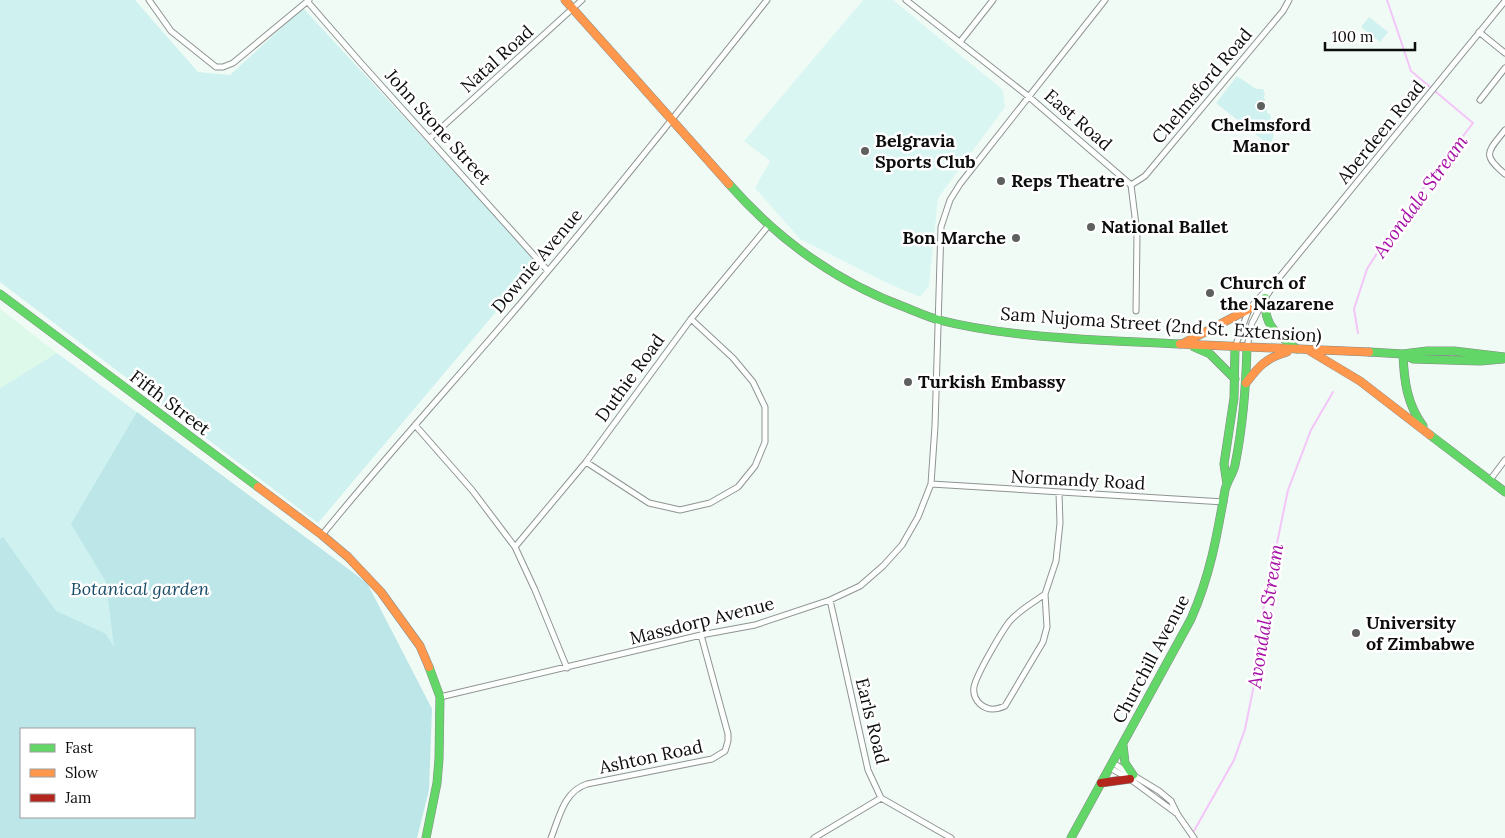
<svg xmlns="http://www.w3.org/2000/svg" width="1505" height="838" font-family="Lora,serif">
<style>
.farmland{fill:#ddf9ea}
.green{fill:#cff1f0;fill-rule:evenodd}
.forest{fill:#bde6e8;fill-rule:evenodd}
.pitch{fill:#daf6f2}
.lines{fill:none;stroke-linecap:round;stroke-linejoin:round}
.stream{stroke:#f4c5f8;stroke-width:2}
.street-casing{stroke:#909491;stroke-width:7}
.fast-casing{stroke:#868b88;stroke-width:9}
.slow-casing{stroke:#868b88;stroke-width:9}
.jam-casing{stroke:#868b88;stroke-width:9}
.street{stroke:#fdfefe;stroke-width:5}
.fast{stroke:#63d668;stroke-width:8}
.slow{stroke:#ff974d;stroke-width:8}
.jam{stroke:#b3261e;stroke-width:8}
.poi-dot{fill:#5d605e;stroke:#fff;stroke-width:2}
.labels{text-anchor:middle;stroke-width:5;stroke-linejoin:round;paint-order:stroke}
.street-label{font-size:18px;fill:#0d0d0d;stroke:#fff}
.poi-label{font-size:18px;font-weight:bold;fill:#0d0d0d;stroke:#fff;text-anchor:start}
.park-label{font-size:18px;font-style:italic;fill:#1a4c69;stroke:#fff}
.water-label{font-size:19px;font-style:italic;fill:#a60fa5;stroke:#fff}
</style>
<rect width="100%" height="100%" fill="#f1fbf5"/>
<path class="farmland" d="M0,309l57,44 -57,35z"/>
<path class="green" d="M0,0h135l63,72 32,3 73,-67 235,254 -220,261 -318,-241z
M1369,17l19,15 -8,10 -19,-15z
M1237,76l19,13h7l2,5 -1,2 3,17 3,1c2,11 7,22 -1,31l-53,-42z
M57,353l310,230 65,126 -15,129h-417v-450zM21,729h173v88h-173z"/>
<path class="forest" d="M137,412l230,171 65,126 -3,81 -12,48h-417v-299l3,-2 53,74 50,23 8,13 -8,-65 -35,-58zM21,729h173v88h-173z"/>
<path class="pitch" d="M863,0h30l110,90 2,17 -67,91 -9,88 -9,11 -33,-14 -87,-44 -45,-51 15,-27 -26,-20z"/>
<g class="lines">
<path class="stream" d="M1358,333l-4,-24 13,-40 24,-38 82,-108 -62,-52 -24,-71
M1190,838l44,-78 11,-31 9,-44 5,-55 29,-140 23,-60 22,-38"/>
<defs>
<path id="street" d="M149,0l22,31 45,36h7l10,-4 76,-63
M906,0l122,96 103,89 6,48 -1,78
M307,1l53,61 188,209
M1479,32l26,21
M960,42l33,-42
M1480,100l25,-32
M1505,130c-17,22 -24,24 0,44
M430,138l152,-138
M1131,185l14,-9 138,-165 6,-11
M1235,347l14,-38 21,-23
M1247,347l5,-24 13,-25 13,-19 227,-278
M415,425l57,65 43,57 20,43 32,78
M586,462l63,41 31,7 30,-7 28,-16 17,-21 10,-24v-35l-12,-25 -20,-24 -42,-39
M1490,480l15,-20
M931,484l293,18
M322,535c73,-90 152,-175 226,-264 75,-89 147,-180 219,-271
M515,547l71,-85 105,-143 78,-94
M1045,594c-12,9 -27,17 -36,28 -8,11 -33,53 -35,65 -1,6 1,12 6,17 8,7 16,6 25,2l38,-64 4,-15 -2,-33 11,-33 4,-38 -1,-30
M830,600l38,170 13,28 70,40
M440,697l261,-62 54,-10 75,-25 30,-14 23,-20 19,-21 16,-28 13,-33 4,-58 6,-199 9,-27 10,-16 145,-184
M1113,763l46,28 12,10 7,14 16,23
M1110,768l20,11 46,34
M551,838c8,-20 13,-47 36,-54l125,-25 13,-8 3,-10v-7l-27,-99
M814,838l67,-40"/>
<path id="fast" d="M729,184c50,57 107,98 178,124 10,4 21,9 32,12 75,19 163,20 241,24
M0,294l258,193
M1265,298c-1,29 11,35 32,51
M1194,347l16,7 25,25
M1369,352l34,2 24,-3h27l51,6
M1403,354l10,5 67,2 23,-2
M1403,354c1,27 4,50 20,72
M1430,435l75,57
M1227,484l-3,-20 10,-66 1,-51
M1123,745l2,18 8,12
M426,838l11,-55 2,-24 1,-62 -11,-30
M1071,838l120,-219c19,-43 26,-83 34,-129 2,-9 8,-16 10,-25 8,-39 11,-79 12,-118"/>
<path id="slow" d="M565,0l164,184
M1184,343l65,-34
M1180,344l189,8
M1310,351l50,30 70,54
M1246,383c13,-17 20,-25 41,-31
M258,487l64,48 26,22 33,35 39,54 9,21"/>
<path id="jam" d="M1101,783l29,-4"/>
</defs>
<use href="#street" class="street-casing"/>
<use href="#fast" class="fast-casing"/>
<use href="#slow" class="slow-casing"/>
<use href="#jam" class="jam-casing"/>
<use href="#street" class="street"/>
<use href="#fast" class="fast"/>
<use href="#slow" class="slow"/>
<use href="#jam" class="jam"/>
</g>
<g class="poi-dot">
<circle cx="1261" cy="106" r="5"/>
<circle cx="865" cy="151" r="5"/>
<circle cx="1001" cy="181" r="5"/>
<circle cx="1091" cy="227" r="5"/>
<circle cx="1016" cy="238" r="5"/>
<circle cx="1210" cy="293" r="5"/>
<circle cx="908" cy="382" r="5"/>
<circle cx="1356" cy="633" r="5"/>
</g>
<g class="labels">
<g class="street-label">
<text transform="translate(497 59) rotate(-42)" y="6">Natal Road</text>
<text transform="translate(1202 86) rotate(-50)" y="6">Chelmsford Road</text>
<text transform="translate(1078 120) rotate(41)" y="6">East Road</text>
<text transform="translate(438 127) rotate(48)" y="6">John Stone Street</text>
<text transform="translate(1381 132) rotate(-51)" y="6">Aberdeen Road</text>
<text transform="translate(537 261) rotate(-50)" y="6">Downie Avenue</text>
<text transform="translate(1161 325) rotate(4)" y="6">Sam Nujoma Street (2nd St. Extension)</text>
<text transform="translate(630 378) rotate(-54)" y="6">Duthie Road</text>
<text transform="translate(170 403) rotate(37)" y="6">Fifth Street</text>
<text transform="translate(1078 480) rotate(3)" y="6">Normandy Road</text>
<text transform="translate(702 621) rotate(-14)" y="6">Massdorp Avenue</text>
<text transform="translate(1151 659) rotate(-62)" y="6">Churchill Avenue</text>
<text transform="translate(872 721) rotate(76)" y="6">Earls Road</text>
<text transform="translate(651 757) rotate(-12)" y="6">Ashton Road</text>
</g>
<g class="poi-label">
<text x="1261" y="131" text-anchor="middle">Chelmsford<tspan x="1261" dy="21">Manor</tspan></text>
<text x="875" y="147">Belgravia<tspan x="875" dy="21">Sports Club</tspan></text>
<text x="1011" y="187">Reps Theatre</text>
<text x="1101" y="233">National Ballet</text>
<text x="1006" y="244" text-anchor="end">Bon Marche</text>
<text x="1220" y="289">Church of<tspan x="1220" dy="21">the Nazarene</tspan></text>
<text x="918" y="388">Turkish Embassy</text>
<text x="1366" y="629">University<tspan x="1366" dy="21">of Zimbabwe</tspan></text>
</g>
<g class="park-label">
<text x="140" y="595">Botanical garden</text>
</g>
<g class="water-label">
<text transform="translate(1420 196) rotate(-54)" y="7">Avondale Stream</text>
<text transform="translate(1265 616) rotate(-81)" y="7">Avondale Stream</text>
</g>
</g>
<rect x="20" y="728" width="175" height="90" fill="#ffffff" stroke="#9e9e9e"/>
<rect x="30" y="744" width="25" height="8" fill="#63d668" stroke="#9e9e9e"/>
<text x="65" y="753" font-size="15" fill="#0d0d0d">Fast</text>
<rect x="30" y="769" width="25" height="8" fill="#ff974d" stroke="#9e9e9e"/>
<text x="65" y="778" font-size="15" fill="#0d0d0d">Slow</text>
<rect x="30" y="794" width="25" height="8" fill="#b3261e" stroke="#9e9e9e"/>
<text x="65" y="803" font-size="15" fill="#0d0d0d">Jam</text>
<path d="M1325 42v8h90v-8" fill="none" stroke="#0d0d0d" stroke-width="2.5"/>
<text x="1332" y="42" font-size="15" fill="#0d0d0d" stroke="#ffffff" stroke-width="4" paint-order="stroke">100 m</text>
</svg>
